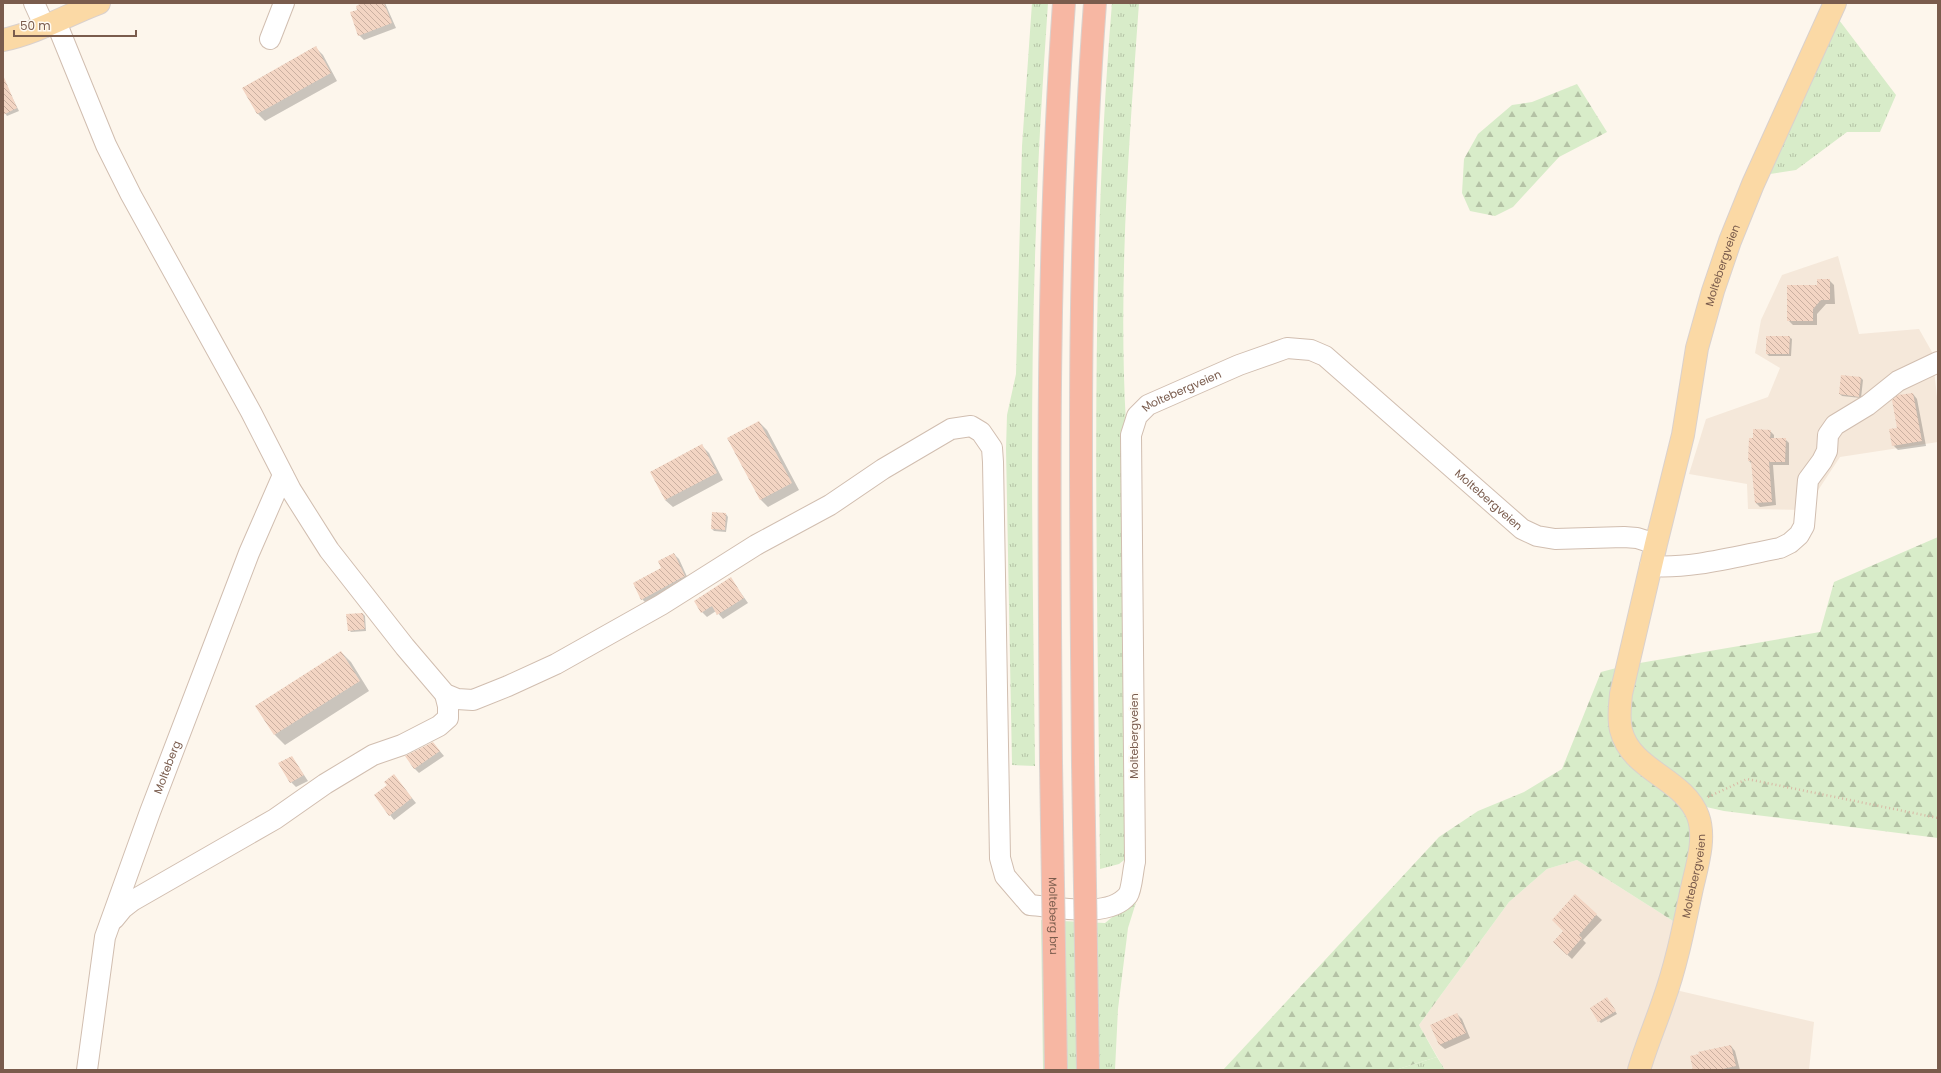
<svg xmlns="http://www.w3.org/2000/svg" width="1941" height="1073" font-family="Poppins,sans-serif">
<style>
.residential{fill:#f5e8da}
.grass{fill:url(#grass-tufts)}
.forest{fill:url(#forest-firs)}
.shadow{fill:#0003}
.building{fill:url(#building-back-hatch)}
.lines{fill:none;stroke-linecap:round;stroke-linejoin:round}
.minor-casing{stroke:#d1beb0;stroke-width:22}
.major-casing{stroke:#dad1cd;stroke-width:24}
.highway-casing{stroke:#dad1cd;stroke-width:24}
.path{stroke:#d9b8a5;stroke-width:2.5;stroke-dasharray:1 3;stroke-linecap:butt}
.minor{stroke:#fff;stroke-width:20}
.major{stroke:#fbd9a5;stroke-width:22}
.highway{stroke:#f7b7a3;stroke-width:22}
.highway-bridge-casing{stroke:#dad1cd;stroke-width:24;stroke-linecap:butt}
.highway-bridge{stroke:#f7b7a3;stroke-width:22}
.labels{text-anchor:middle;stroke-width:4;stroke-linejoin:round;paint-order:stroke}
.street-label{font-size:11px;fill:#7a5c4d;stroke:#fffaf3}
</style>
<defs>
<pattern id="grass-tufts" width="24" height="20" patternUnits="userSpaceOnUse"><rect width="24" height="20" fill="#d8ecc9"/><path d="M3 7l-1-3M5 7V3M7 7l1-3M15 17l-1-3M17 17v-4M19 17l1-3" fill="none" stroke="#b4c2a5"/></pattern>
<pattern id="forest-firs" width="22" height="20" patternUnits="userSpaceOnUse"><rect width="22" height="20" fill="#d8ecc9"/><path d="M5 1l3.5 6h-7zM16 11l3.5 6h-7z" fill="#b4c2a5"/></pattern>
<pattern id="building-back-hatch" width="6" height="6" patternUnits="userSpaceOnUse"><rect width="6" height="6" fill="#f3d5c3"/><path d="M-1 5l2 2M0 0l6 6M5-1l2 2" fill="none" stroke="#cab0a1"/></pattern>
</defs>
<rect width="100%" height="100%" fill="#fdf6ec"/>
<path class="residential" d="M1838,256l21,78 60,-5 13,23 6,54v36l-98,15 -35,53 -57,-1 -1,-25 -58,-10 17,-55 62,-22 12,-29 -25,-15 6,-33 21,-45z
M1577,860l107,68 -17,60 147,34 -5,48h-364l-26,-45 90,-123 38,-33z"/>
<path class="grass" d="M1032,3h16c-5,75 -10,150 -12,226 -7,179 -3,358 -1,537l-23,-1 -6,-316 1,-34 9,-41 6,-228z
M1112,3h27c-10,140 -21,280 -13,421l2,433 -9,7 -19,5c-2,-288 -12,-578 12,-866z
M1836,16l60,79 -16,37h-33l-51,38 -26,4z
M1138,896l-10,32 -10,81 -3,61h-72l-2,-150 64,3z
M1437,1057l8,13h-50z"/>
<path class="forest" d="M1577,84l30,48 -48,25 -46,50 -18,9 -25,-5 -8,-18 2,-34 14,-25 34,-29 20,-3z
M1938,537v301l-214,-27 -31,-7 6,13 -15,111 -107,-68 -30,9 -38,33 -90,123 18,32 -42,13h-172l216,-233 39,-26 46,-19 38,-23 39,-97 27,-7 192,-33 14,-50z"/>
<path class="shadow" d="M365,3h20l11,25 -32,12 -5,-5 -1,-25z
M315,47l8,8 14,26 -72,40 -7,-7 -15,-26z
M10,93l9,18 -12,5 -4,-6v-14z
M1829,280l5,5 1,19h-9l-9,10v11h-24l-5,-5 30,-34z
M1789,337l3,2 -1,17h-22l-2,-2z
M1861,378l2,2 -2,18 -19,-2 -2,-2z
M1913,394l4,5 9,47 -28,4 -5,-5z
M759,422l8,8 32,60 -31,17 -8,-8z
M1770,431l4,4v4h11l4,4v22h-16l3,40 -16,2 -4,-4 -4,-39 -3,-3 5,-22z
M701,445l8,8 14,27 -50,27 -8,-7z
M726,514l2,3 -2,15 -12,-1 -2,-2z
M674,554l5,5 10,22 -42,23 -5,-5z
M731,579l17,24 -25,16 -7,-8 -9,6 -5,-5z
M363,614l2,2 1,15 -15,1 -2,-2z
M341,652l10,10 18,29 -84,54 -10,-10 -19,-29z
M433,743l11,13 -25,17 -5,-5z
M292,757l16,24 -12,6 -5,-5z
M394,776l22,27 -22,17 -4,-5 -2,-29z
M1575,896l27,24 -19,20 3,3 -14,16 -13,-12z
M1607,999l10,15 -16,9 -2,-2z
M1457,1014l5,5 8,19 -25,11 -5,-4 -9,-20z
M1731,1046l4,5 5,19h-46z"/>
<path class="building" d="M362,3h22l8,20 -34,13 -8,-24 7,-2 -1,-4z
M316,46l15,27 -74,41 -15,-26z
M3,75l14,33 -14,7z
M1817,279h13v21h-9l-8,9v12h-26v-36h30z
M1766,336h24l-1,18h-23z
M1841,375l20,2 -2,20 -20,-3z
M1913,393l9,48 -30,5 -3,-17 8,-1 -5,-28 6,-5z
M759,421l33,62 -32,17 -33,-62z
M1753,429l18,1 -1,8h16l-1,24h-16l3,40 -17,1 -4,-42h-3l1,-23h4z
M702,444l15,29 -52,27 -15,-28z
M712,512l14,1 -1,17 -14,-1z
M674,553l11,23 -44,24 -8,-17 28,-15 -3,-7z
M731,577l13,21 -27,17 -5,-9 -11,7 -7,-12z
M363,613l2,16 -17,2 -2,-17z
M341,651l19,30 -86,54 -19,-29z
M433,742l7,9 -26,18 -9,-13z
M292,756l12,19 -14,8 -12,-20z
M394,774l18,24 -23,18 -15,-21 13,-10 -3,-3z
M1575,894l22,20 -18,21 3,3 -15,17 -14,-13 10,-11 -11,-11z
M1607,997l9,14 -18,11 -8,-14z
M1457,1013l9,20 -27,12 -9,-20z
M1731,1045l5,21 -18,4h-25l-3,-14 9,-2 -1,-2z"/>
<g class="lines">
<defs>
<g id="minor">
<path d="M34,3l11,24"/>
<path id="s1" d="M56,22l50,123 25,50 120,217 40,78 38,60 76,97 40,47 12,5 16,1 35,-14 48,-22 105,-59 95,-60 74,-40 53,-36 68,-40 20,-3 10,6 11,16 1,14 7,396 5,18 25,29c27,2 79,14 98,-10 4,-6 5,-26 7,-33l-4,-427 6,-19 11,-11 91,-40 48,-17 24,2 14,6 197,173 15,7 18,3 69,-2 13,1 19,6"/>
<path d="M270,39l14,-36"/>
<path d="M1650,566c43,3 87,-10 130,-18l10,-5 9,-8 5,-9 4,-46 14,-19 5,-10 1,-16 7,-10 33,-20 30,-24 40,-19"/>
<path d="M114,919l9,-11 9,-7 143,-82 50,-35 48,-29 29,-10 37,-19 9,-8v-12l-3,-12"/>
<path id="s2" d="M87,1070l18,-133 45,-125 99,-259 34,-78"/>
</g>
<g id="major">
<path d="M3,40c34,-7 64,-25 96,-37"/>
<path id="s3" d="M1639,1070c7,-24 17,-47 25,-71 13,-36 20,-74 28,-111 5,-22 14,-50 6,-72 -14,-38 -67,-45 -77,-86 -3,-12 -1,-24 0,-36l35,-150 27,-109 14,-87 16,-57 17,-50 23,-57 82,-181"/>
</g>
<path id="highway" d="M1051,763c-2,-254 -5,-507 13,-760
M1083,764c-2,-254 -7,-508 12,-761"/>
</defs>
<use href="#minor" class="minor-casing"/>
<use href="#major" class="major-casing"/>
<use href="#highway" class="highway-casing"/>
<path class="path" d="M1708,797l39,-18 191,39"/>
<use href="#minor" class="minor"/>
<use href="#major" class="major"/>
<use href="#highway" class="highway"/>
<defs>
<g id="highway-bridge">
<path id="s4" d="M1051,763l5,307"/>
<path d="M1083,764l5,306"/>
</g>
</defs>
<use href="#highway-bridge" class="highway-bridge-casing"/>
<use href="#highway-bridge" class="highway-bridge"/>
</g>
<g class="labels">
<g class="street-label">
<text dy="4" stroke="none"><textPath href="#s3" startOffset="858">Moltebergveien</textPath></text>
<text dy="4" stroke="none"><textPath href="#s1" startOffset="2513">Moltebergveien</textPath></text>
<text dy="4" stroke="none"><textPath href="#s1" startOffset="2884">Moltebergveien</textPath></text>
<text transform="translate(1134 736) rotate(-90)" y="4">Moltebergveien</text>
<text dy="4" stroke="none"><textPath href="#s2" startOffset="315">Molteberg</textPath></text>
<text dy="4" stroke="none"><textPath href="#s3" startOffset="202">Moltebergveien</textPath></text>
<text dy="4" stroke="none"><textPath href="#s4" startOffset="153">Molteberg bru</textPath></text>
</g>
</g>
<rect width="1941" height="1073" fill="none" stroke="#7a5c4d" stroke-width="8"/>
<path d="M14 30v6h122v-6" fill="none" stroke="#7a5c4d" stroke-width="2"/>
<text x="20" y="30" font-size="12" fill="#7a5c4d" stroke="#fffaf3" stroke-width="3" paint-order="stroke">50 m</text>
</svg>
